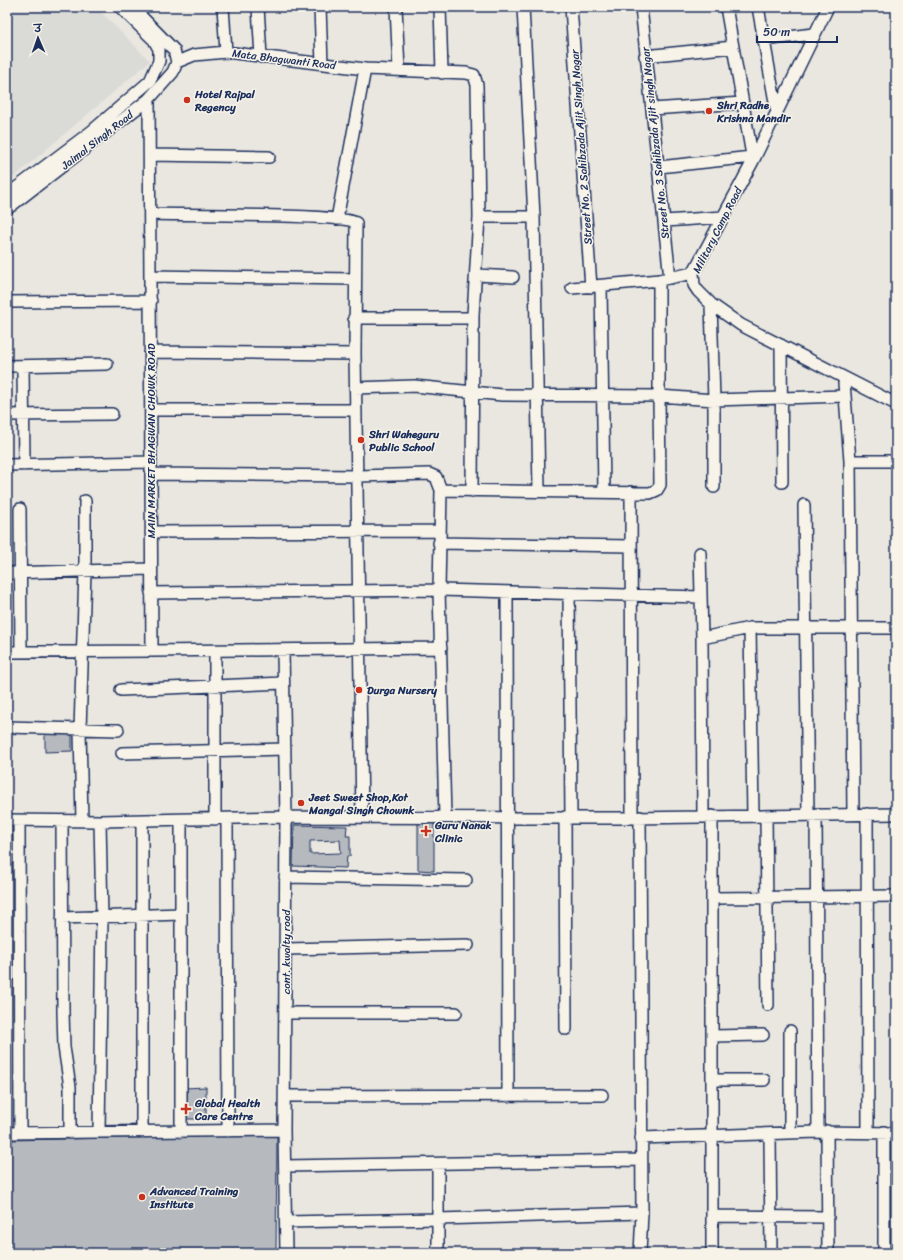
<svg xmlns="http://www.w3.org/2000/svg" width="903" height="1260" font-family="Sriracha,'Playpen Sans Deva',sans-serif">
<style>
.built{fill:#dadad6}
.building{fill:#b6babf;stroke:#1b2f5e;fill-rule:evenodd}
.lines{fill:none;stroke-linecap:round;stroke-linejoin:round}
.minor-casing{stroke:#1b2f5e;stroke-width:14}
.minor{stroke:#f7f3e8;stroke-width:11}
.poi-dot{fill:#c8321e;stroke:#f7f3e8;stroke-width:1.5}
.labels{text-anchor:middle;stroke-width:3;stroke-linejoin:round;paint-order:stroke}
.street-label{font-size:11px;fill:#1b2f5e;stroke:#f7f3e8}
.poi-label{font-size:11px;font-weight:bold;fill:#1b2f5e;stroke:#f7f3e8;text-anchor:start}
</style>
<rect width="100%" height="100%" fill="#eae7e0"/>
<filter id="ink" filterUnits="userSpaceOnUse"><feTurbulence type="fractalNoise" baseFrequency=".025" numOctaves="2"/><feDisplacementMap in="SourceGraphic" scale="8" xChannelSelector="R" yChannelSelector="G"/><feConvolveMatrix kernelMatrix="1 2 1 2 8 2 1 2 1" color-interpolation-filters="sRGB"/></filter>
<g filter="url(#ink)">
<path class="built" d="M7,7h89l54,54 -143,122z"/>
<path class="building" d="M72,732v19l-27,1v-19z
M418,823h16v48l-16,-1z
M294,825l53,1 -1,10h4v20h-3l-1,12 -53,-2zM340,840l1,13 -31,1v-13z
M206,1087v32h-22v-31z
M277,1135l-1,118h-269v-113z"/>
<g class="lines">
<defs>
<path id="minor" d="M223,7l3,45
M258,7l3,50
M320,7l2,57
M396,7l3,63
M440,7l2,66
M523,7l11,210 5,273
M571,7l20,280
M641,7l29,271
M726,7l27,154
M758,7l19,106
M828,7l-75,154 -60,112 1,12 4,6 13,13 30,21 155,79
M763,40l51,-6
M645,56l88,-9
M177,62l17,-7 32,-3 139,17 101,4 8,2 3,10 2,132 -6,98 -1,176
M149,99l3,552 289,-3
M652,109l90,-6
M150,155l119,2
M659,167l93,-10
M7,195l85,-64 58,-50 9,-20v-12l-5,-9 -34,-33
M7,209l142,-110 24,-27 4,-10 -3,-12 -42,-43
M150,214c25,1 197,0 206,9l-1,131 7,463
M479,217h55
M337,219l28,-150
M665,221l58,-4
M477,275l36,2
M150,276l204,3
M601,286l3,205
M572,288l87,-8 34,-7
M7,302l144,-1
M711,304l3,96v87
M354,318h119
M781,345l1,137
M150,352l205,2
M7,366l100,-2
M23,366l1,99
M844,383l6,78 3,353
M355,388l59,-2 88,9 157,1v-116
M151,410h205
M7,415l105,-1
M850,461h46
M7,465l144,-3
M151,474l207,2 71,-2 7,3 5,13
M631,492l1,326
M804,505l4,310
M20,509l1,143
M151,532l288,-1
M439,543l192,3
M700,553l2,85 1,178
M7,573l144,-4
M507,592l1,504
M151,593l288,-3 262,7
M569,594l2,223
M750,628l3,188
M702,638l48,-10h146
M215,651v168
M283,651l3,166 -2,313 2,123
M7,652l145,-1
M121,690l162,-7
M7,727l111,3
M122,753l163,-4
M816,814l2,318
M867,814l1,318
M712,816v437
M766,816l2,189
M445,817l-6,-227 2,-100 209,3 7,-3 3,-5 -1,-89 55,4 131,-4
M565,817l1,212
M227,819l1,312
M7,820l93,1 186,-4 346,1 264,-4
M181,820v312
M19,821l1,312
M62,821l1,191 1,35 6,40v46
M82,821l-2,-91 5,-159v-70
M142,821v311
M285,877l181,3
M712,898l184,-2
M62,918l119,-4
M286,949l182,-4
M286,1013h170
M790,1031v102
M712,1036l51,-1
M712,1080h52
M285,1096l317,-1
M827,1131l1,122
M99,1132l3,-215 -2,-96
M7,1133l277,-3
M770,1134l1,119
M641,1138l177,-6 78,1
M285,1166l356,-6
M712,1216l116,1
M286,1222l152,-3 204,-6
M438,1253v-88
M640,1253l2,-40 -2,-396
M884,1253v-121"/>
</defs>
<use href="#minor" class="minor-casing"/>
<use href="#minor" class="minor"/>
</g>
</g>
<g class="poi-dot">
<circle cx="187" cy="100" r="4"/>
<circle cx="709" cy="111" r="4"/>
<circle cx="361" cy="440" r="4"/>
<circle cx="359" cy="690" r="4"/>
<circle cx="301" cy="803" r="4"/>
<path d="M424 825h4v4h4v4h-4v4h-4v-4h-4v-4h4z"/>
<path d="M184 1103h4v4h4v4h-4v4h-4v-4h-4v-4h4z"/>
<circle cx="142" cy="1197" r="4"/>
</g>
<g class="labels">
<g class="street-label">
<text transform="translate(284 59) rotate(7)" y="4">Mata Bhagwanti Road</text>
<text transform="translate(97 140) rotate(-38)" y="4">Jaimal Singh Road</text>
<text transform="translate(655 143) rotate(-96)" y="4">Street No. 3 Sahibzada Ajit singh Nagar</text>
<text transform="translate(581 147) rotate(-94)" y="4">Street No. 2 Sahibzada Ajit Singh Nagar</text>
<text transform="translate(717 230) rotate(-63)" y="4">Military Camp Road</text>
<text transform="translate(151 441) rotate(-90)" y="4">MAIN MARKET BHAGWAN CHOWK ROAD</text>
<text transform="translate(286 952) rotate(-90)" y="4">cont. kwalty road</text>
</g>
<g class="poi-label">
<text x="195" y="98">Hotel Rajpal<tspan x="195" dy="13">Regency</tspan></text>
<text x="717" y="109">Shri Radhe<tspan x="717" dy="13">Krishna Mandir</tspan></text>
<text x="369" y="438">Shri Waheguru<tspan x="369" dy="13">Public School</tspan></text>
<text x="367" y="694">Durga Nursery</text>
<text x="309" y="801">Jeet Sweet Shop,Kot<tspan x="309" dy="13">Mangal Singh Chownk</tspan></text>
<text x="435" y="829">Guru Nanak<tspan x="435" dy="13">Clinic</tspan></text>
<text x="195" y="1107">Global Health<tspan x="195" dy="13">Care Centre</tspan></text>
<text x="150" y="1195">Advanced Training<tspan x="150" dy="13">Institute</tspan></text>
</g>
</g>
<rect width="903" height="1260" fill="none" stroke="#f7f3e8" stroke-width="24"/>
<rect x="12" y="12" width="879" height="1236" fill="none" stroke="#1b2f5e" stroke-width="1.5" filter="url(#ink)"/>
<g transform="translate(38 38) rotate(358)" stroke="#f7f3e8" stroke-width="3" paint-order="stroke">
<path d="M0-3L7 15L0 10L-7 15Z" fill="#1b2f5e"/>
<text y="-6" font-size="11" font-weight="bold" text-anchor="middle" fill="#1b2f5e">उ</text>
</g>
<path d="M757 36v6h80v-6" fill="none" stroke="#1b2f5e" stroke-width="2"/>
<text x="763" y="36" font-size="12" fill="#1b2f5e" stroke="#f7f3e8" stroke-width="3" paint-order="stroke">50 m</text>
</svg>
